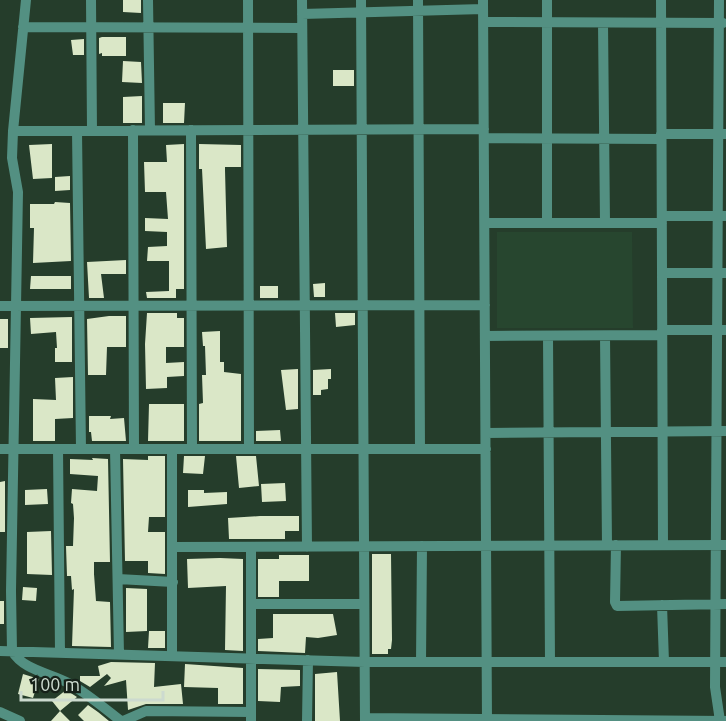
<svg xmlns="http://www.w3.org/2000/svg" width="726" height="721" font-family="Ubuntu,sans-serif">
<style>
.built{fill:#27462f}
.building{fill:#dae7c7}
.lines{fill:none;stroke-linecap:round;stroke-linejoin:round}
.minor{stroke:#539082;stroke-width:10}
</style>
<rect width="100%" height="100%" fill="#253d2b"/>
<path class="built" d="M497,232h135l1,96h-136z"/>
<path class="building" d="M123,0h18v13l-18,-1z
M102,37h24v19h-24v-3l-3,1v-16z
M84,39v16h-11l-2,-15z
M123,61l18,1 1,21 -20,-1z
M333,70h21v16h-21z
M142,96v27h-19v-26z
M163,103h22l-1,20h-21z
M52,144v34l-19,1 -4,-34z
M184,144v145h-8v9h-29l-1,-6 23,-1v-30h-22l1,-14 19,-1v-14l-22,-1v-13l23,1 -2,-27h-21l-1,-30h23l-1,-17z
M199,144l42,1v22h-16v3l2,77 -21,2 -4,-80h-3z
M70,176v14l-15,1v-14z
M55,202l15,1 1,58 -38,2 1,-35h-4v-24h24z
M126,260v14h-25l3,24h-15l-2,-36z
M31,276h40v13h-41z
M325,283v14h-11l-1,-13z
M260,286h18v12h-18z
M147,313h30v5h7v29h-18v16l18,-1v14l-17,1v11l-21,1 -1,-45z
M335,313h20v12l-19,2z
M109,316h17v31h-19l-1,28h-18l-1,-56z
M72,317v45h-17v-14h2l-1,-16 -25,2 -1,-16z
M0,319h8v29h-8z
M220,331v31h4v10l17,2v67h-42v-37l4,-1 -1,-28h4l-1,-29h-2l-1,-14z
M298,369v40l-12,1 -5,-40z
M331,369v10h-3v10l-7,1v5h-8v-25z
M73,377v41l-18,1v22h-22v-42l23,1 -1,-22z
M149,404h35v37h-36z
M89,416h22l-1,3 14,-1 2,23h-34l-1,-9h-2z
M280,430l1,11h-25v-10z
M148,456h17v61h-16l-1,15h17v42l-17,-1v-12h-23l-2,-102 25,1z
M184,456h21l-2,18 -20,-1z
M236,456h20l3,30 -20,2z
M92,458l16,1 2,103h-16v12l2,27 14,1 1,45 -39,-1 2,-57 -2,1 -1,-14h-4l-1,-30h7l1,-28 -1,-14 -2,-1 1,-14 25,2 1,-15 -28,-2v-15l23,1z
M5,481v51h-5v-50z
M285,483l1,18 -24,1 -1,-18z
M47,489l1,15 -23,1v-15z
M188,490h16v3l23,-1v12l-39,3z
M260,516h39v15h-14v8h-56l-1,-21z
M51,531l1,44 -25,-1v-42z
M372,554h19l1,86 -1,9h-3v5h-16z
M279,555h30v26h-30v16h-21v-38h21z
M220,558l23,1v92l-18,-1 1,-64 -38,2 -1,-29z
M23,587l14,1 -1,13 -14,-1z
M126,588l21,1v42l-21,1z
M0,601h4v23h-4z
M273,614h60l4,21 -19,3 -12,-1 -1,16 -47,-2v-12l15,-1z
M149,631h16v17h-17z
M111,662l44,1 -1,24 27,-3 2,20h-37l-18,6 -2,-30 -22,6 7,-8 -4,-4 -17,13 -10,-6v-5h20l-2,-10z
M185,664l58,4v36h-25v-16l-34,-1z
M258,669l42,1v16l-19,1 -1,15 -22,-1z
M337,672l3,49h-25v-47z
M23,674l16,5 -6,19 -15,-4z
M66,690l11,7 -17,14 -8,-10z
M88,705l10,7 11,9h-25l-6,-6z
M60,711l10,10h-19z"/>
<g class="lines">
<path class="minor" d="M26,0l-13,131 -1,27 6,34 -7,399 1,60c12,20 39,22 58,33 18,10 34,24 51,37
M91,0l1,131
M148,0l2,130
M248,0l1,449
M302,0l5,547
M361,0l4,721
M418,0l2,449
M483,0l4,721
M547,0v223
M661,0l2,545
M719,0l-4,687 5,34
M302,14l181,-5
M484,22l239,1
M603,23l2,200
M23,27l279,1
M133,130l1,319
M191,130l1,319
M13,131l471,-2
M77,131l4,318
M661,134h65
M484,138l177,1
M662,216h64
M485,223h177
M662,273h64
M0,306l485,-1
M662,330h64
M485,336l177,-1
M548,336l2,326
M605,336l2,209
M486,433l240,-2
M0,449h486
M58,449l2,204
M115,449l4,205
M616,545l-1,57 2,4 109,-2
M173,547l553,-2
M118,579l55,3
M251,604h113
M662,605l2,57
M0,651l365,11h361
M172,656v-207
M421,662l1,-116
M0,712l20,9
M365,718l361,3
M123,721l23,-10 105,1
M251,721v-174
M307,721l1,-61"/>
</g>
<path d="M21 691v9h142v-9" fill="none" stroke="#ccdacf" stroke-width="3"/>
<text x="30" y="691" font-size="18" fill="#ccdacf" stroke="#162119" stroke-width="4.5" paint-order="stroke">100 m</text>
</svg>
